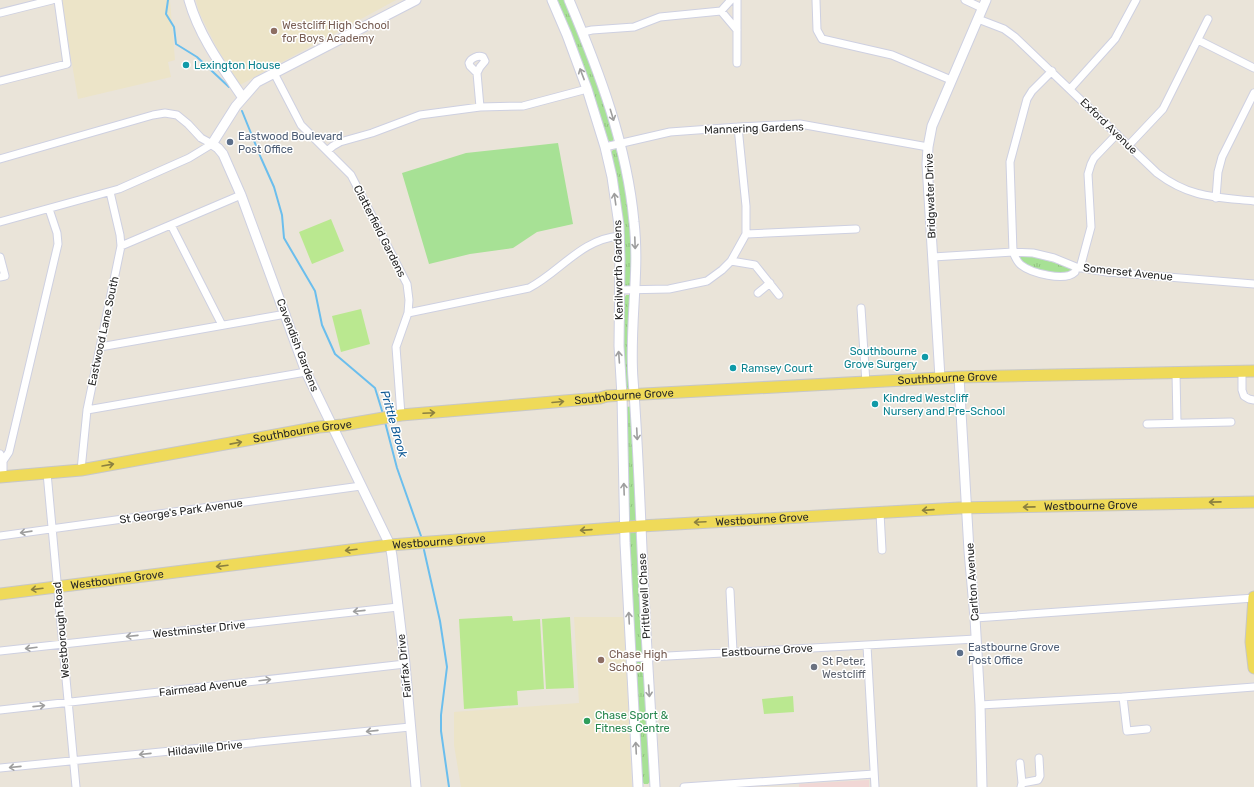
<svg xmlns="http://www.w3.org/2000/svg" width="1254" height="787" font-family="Rubik,sans-serif">
<style>
.education{fill:#ece4c8}
.medical{fill:#f1d7d5}
.grass{fill:url(#grass-tufts)}
.park{fill:#a7e195}
.pitch{fill:#bae890}
.lines{fill:none;stroke-linecap:round;stroke-linejoin:round}
.stream{stroke:#6bbeed;stroke-width:2}
.minor-casing{stroke:#ced0e1;stroke-width:9}
.tertiary-casing{stroke:#ced0e1;stroke-width:11}
.primary-casing{stroke:#c7c7c7;stroke-width:13}
.minor{stroke:#fff;stroke-width:7}
.tertiary{stroke:#fff;stroke-width:9}
.primary{stroke:#efda59;stroke-width:11}
.oneway{stroke:#9e9e9e}
.oneway2{stroke:#8b8040}
.education-dot{fill:#8d6e63;stroke:#fff;stroke-width:1.5}
.culture-dot{fill:#0f9aa8;stroke:#fff;stroke-width:1.5}
.service-dot{fill:#5c6f8a;stroke:#fff;stroke-width:1.5}
.worship-dot{fill:#6b7280;stroke:#fff;stroke-width:1.5}
.leisure-dot{fill:#2e9e5b;stroke:#fff;stroke-width:1.5}
.labels{text-anchor:middle;stroke-width:3;stroke-linejoin:round;paint-order:stroke}
.education-label{font-size:11px;fill:#785e54;stroke:#fff;text-anchor:start}
.culture-label{font-size:11px;fill:#0d838f;stroke:#fff;text-anchor:start}
.street-label{font-size:11px;fill:#272727;stroke:#fff}
.service-label{font-size:11px;fill:#4e5e75;stroke:#fff;text-anchor:start}
.worship-label{font-size:11px;fill:#5b616d;stroke:#fff;text-anchor:start}
.leisure-label{font-size:11px;fill:#27864d;stroke:#fff;text-anchor:start}
.water-label{font-size:12px;font-style:italic;fill:#0e5995;stroke:#fff}
</style>
<defs>
<pattern id="grass-tufts" width="24" height="20" patternUnits="userSpaceOnUse"><rect width="24" height="20" fill="#a7e195"/><path d="M3 7l-1-3M5 7V3M7 7l1-3M15 17l-1-3M17 17v-4M19 17l1-3" fill="none" stroke="#90c180"/></pattern>
</defs>
<rect width="100%" height="100%" fill="#eae4d9"/>
<path class="education" d="M61,0h109l5,60 -7,2 3,15 -93,22z
M196,0h200l-156,85 -22,-35 -19,-38z
M574,617h50l8,170h-171l-7,-42v-33l125,-9z"/>
<path class="medical" d="M869,780v7h-70v-3z"/>
<path class="grass" d="M556,0h9l33,84 16,52 -1,5h-6z
M616,149l3,2 12,63 2,71 -6,3 -4,-5 -13,-130 3,-3z
M1020,254l14,3 36,10 2,4 -9,4 -28,-5 -16,-8 -1,-6z
M626,295h4v97l-5,-3 -2,-38 1,-52z
M633,406l4,114 -4,4h-2l-3,-3 -1,-114z
M632,531l4,1 2,6 7,112 -4,4h-4l-2,-2 -6,-118z
M637,662h4l4,1 6,117 -3,4h-4l-3,-4 -6,-115z"/>
<path class="park" d="M558,143l15,81 -36,8 -24,16 -43,6 -41,10 -27,-91 64,-20z"/>
<path class="pitch" d="M331,219l13,32 -32,13 -13,-32z
M361,309l9,35 -29,8 -9,-36z
M512,616l1,5 27,-2 4,70 -27,2 1,14 -54,4 -5,-90z
M570,617l4,71 -28,1 -4,-70z
M793,696l1,16 -30,2 -2,-15z"/>
<g class="lines">
<path class="stream" d="M168,0l-2,14 8,13 2,17 21,13 32,30
M242,111l19,47 13,29 8,28 2,23 31,53 7,34 13,29 40,34 8,26
M385,422l12,46 24,68
M424,550l16,71 7,46 -6,48v16l8,56"/>
<defs>
<path id="minor" d="M737,0v63
M816,0l1,30 5,9 70,16 59,25
M965,0l17,8
M721,11l10,-11
M0,13l52,-13
M978,19l26,10 11,8 142,136c33,25 58,24 97,28
M583,32l9,-2 42,-3 26,-10 61,-6 16,19
M1198,40l56,28
M1052,71l-20,20 -5,8 -17,63 3,90c2,5 4,10 8,13 10,8 44,17 54,7l1,-5
M274,73l27,52 50,50 56,109 2,16 -1,13 -12,34 5,68
M477,73l-7,-7 -1,-3c2,-5 9,-8 14,-6l2,4 -5,6 -3,6 3,34
M0,81l67,-17 -9,-64
M1070,89l45,-50 21,-39
M1129,145l34,-36 45,-90
M605,147l65,-15 68,-5 62,-3 128,23
M327,151l6,-5 7,-4 32,-9 48,-18 60,-8 43,-1 64,-17
M0,159l153,-44 12,-2 12,2 11,9 13,14 11,6 -23,14 -70,31 -119,33
M1216,198l2,-26 4,-15 32,-64
M171,225l51,100
M746,234l110,-5
M121,246l120,-51
M0,257l5,19 -5,1
M933,257l80,-5 20,1 21,5 22,9 31,5 147,12
M731,261l24,4 24,30
M1080,268l11,-41 -3,-53 3,-10 3,-6 23,-24
M620,290l49,-1 38,-8 15,-11 9,-9 15,-27v-28l-8,-79
M758,293l12,-10
M861,308l5,75
M408,313l121,-25c31,-16 52,-49 91,-52
M100,347l186,-33
M1242,371v19l2,6 5,3 5,1
M1176,373l1,50
M87,410l219,-38
M1147,424l84,-2
M0,454l3,7v16
M3,461l6,-9 49,-208 -1,-11 -8,-24
M81,470l6,-60 34,-164 -1,-11 -10,-43
M47,473l29,314
M880,513l2,37
M0,536l361,-50
M730,591l3,61
M975,618l279,-20
M867,646l8,141
M0,651l398,-44
M631,658l345,-19
M1123,697l4,34 20,-2
M980,705l143,-8 131,-10
M0,710l405,-46
M1020,763l2,20 -1,4
M0,768l410,-41
M1022,783l16,-3 2,-4 -1,-18
M684,787l190,-13"/>
<path id="tertiary" d="M189,0c10,36 33,67 54,98
M552,0l15,35 20,54 18,58 7,30 7,48 1,34 -1,87 3,50 3,147 13,244
M569,0c30,71 58,145 65,222 6,52 -5,104 -1,157 5,64 7,128 10,192 3,72 8,144 12,216
M959,377l10,174 6,67 5,87 2,82
M940,378l-13,-214 1,-17 4,-21 54,-126
M416,787l-11,-123 -13,-108 -2,-11 -84,-173 -65,-177 -18,-41 -5,-6 -6,-4 24,-38 21,-24 159,-82"/>
<g id="primary">
<path id="s1" d="M0,477l81,-7 238,-43 24,-2 58,-10 199,-17 7,-2 352,-19 295,-6"/>
<path id="s2" d="M0,594l390,-49 251,-19 318,-18 295,-6"/>
<path d="M1254,597l-3,45 3,26"/>
</g>
</defs>
<use href="#minor" class="minor-casing"/>
<use href="#tertiary" class="tertiary-casing"/>
<use href="#primary" class="primary-casing"/>
<use href="#minor" class="minor"/>
<use href="#tertiary" class="tertiary"/>
<use href="#primary" class="primary"/>
</g>
<defs><path id="oneway-shaft" d="M-6 0H5M1.5-3L5.5 0L1.5 3" fill="none" stroke-width="1.6" stroke-linecap="round" stroke-linejoin="round"/></defs>
<g class="oneway">
<use href="#oneway-shaft" transform="translate(582 74) rotate(-111)"/>
<use href="#oneway-shaft" transform="translate(612 115) rotate(73)"/>
<use href="#oneway-shaft" transform="translate(615 199) rotate(-98)"/>
<use href="#oneway-shaft" transform="translate(635 243) rotate(88)"/>
<use href="#oneway-shaft" transform="translate(619 357) rotate(-94)"/>
<use href="#oneway-shaft" transform="translate(637 434) rotate(87)"/>
<use href="#oneway-shaft" transform="translate(624 489) rotate(-92)"/>
<use href="#oneway-shaft" transform="translate(26 532) rotate(172)"/>
<use href="#oneway-shaft" transform="translate(359 611) rotate(174)"/>
<use href="#oneway-shaft" transform="translate(629 618) rotate(-93)"/>
<use href="#oneway-shaft" transform="translate(132 636) rotate(174)"/>
<use href="#oneway-shaft" transform="translate(31 648) rotate(173)"/>
<use href="#oneway-shaft" transform="translate(265 680) rotate(-7)"/>
<use href="#oneway-shaft" transform="translate(649 691) rotate(86)"/>
<use href="#oneway-shaft" transform="translate(39 706) rotate(-6)"/>
<use href="#oneway-shaft" transform="translate(372 731) rotate(174)"/>
<use href="#oneway-shaft" transform="translate(636 748) rotate(-93)"/>
<use href="#oneway-shaft" transform="translate(145 754) rotate(174)"/>
<use href="#oneway-shaft" transform="translate(15 767) rotate(174)"/>
</g>
<g class="oneway2">
<use href="#oneway-shaft" transform="translate(558 402) rotate(-5)"/>
<use href="#oneway-shaft" transform="translate(429 413) rotate(-3)"/>
<use href="#oneway-shaft" transform="translate(236 443) rotate(-11)"/>
<use href="#oneway-shaft" transform="translate(108 465) rotate(-10)"/>
<use href="#oneway-shaft" transform="translate(1215 502) rotate(179)"/>
<use href="#oneway-shaft" transform="translate(1029 507) rotate(179)"/>
<use href="#oneway-shaft" transform="translate(928 510) rotate(176)"/>
<use href="#oneway-shaft" transform="translate(700 522) rotate(177)"/>
<use href="#oneway-shaft" transform="translate(586 530) rotate(176)"/>
<use href="#oneway-shaft" transform="translate(351 550) rotate(173)"/>
<use href="#oneway-shaft" transform="translate(222 566) rotate(173)"/>
<use href="#oneway-shaft" transform="translate(37 589) rotate(173)"/>
</g>
<g class="education-dot">
<circle cx="274" cy="31" r="4"/>
<circle cx="601" cy="660" r="4"/>
</g>
<g class="culture-dot">
<circle cx="186" cy="65" r="4"/>
<circle cx="925" cy="357" r="4"/>
<circle cx="733" cy="368" r="4"/>
<circle cx="875" cy="404" r="4"/>
</g>
<g class="service-dot">
<circle cx="230" cy="142" r="4"/>
<circle cx="960" cy="653" r="4"/>
</g>
<circle class="worship-dot" cx="814" cy="667" r="4"/>
<circle class="leisure-dot" cx="587" cy="721" r="4"/>
<g class="labels">
<g class="education-label">
<text x="282" y="29">Westcliff High School<tspan x="282" dy="13">for Boys Academy</tspan></text>
<text x="609" y="658">Chase High<tspan x="609" dy="13">School</tspan></text>
</g>
<g class="culture-label">
<text x="194" y="69">Lexington House</text>
<text x="917" y="355" text-anchor="end">Southbourne<tspan x="917" dy="13">Grove Surgery</tspan></text>
<text x="741" y="372">Ramsey Court</text>
<text x="883" y="402">Kindred Westcliff<tspan x="883" dy="13">Nursery and Pre-School</tspan></text>
</g>
<g class="street-label">
<text transform="translate(1109 126) rotate(44)" y="4">Exford Avenue</text>
<text transform="translate(754 128) rotate(-2)" y="4">Mannering Gardens</text>
<text transform="translate(930 196) rotate(-92)" y="4">Bridgwater Drive</text>
<text transform="translate(380 231) rotate(63)" y="4">Clatterfield Gardens</text>
<text transform="translate(618 270) rotate(-91)" y="4">Kenilworth Gardens</text>
<text transform="translate(1128 272) rotate(6)" y="4">Somerset Avenue</text>
<text transform="translate(103 331) rotate(-78)" y="4">Eastwood Lane South</text>
<text transform="translate(298 345) rotate(69)" y="4">Cavendish Gardens</text>
<text dy="4" stroke="none"><textPath href="#s1" startOffset="954">Southbourne Grove</textPath></text>
<text dy="4" stroke="none"><textPath href="#s1" startOffset="630">Southbourne Grove</textPath></text>
<text dy="4" stroke="none"><textPath href="#s1" startOffset="306">Southbourne Grove</textPath></text>
<text dy="4" stroke="none"><textPath href="#s2" startOffset="1095">Westbourne Grove</textPath></text>
<text transform="translate(181 511) rotate(-8)" y="4">St George's Park Avenue</text>
<text dy="4" stroke="none"><textPath href="#s2" startOffset="766">Westbourne Grove</textPath></text>
<text dy="4" stroke="none"><textPath href="#s2" startOffset="442">Westbourne Grove</textPath></text>
<text dy="4" stroke="none"><textPath href="#s2" startOffset="118">Westbourne Grove</textPath></text>
<text transform="translate(972 582) rotate(-94)" y="4">Carlton Avenue</text>
<text transform="translate(644 596) rotate(-93)" y="4">Prittlewell Chase</text>
<text transform="translate(199 629) rotate(-6)" y="4">Westminster Drive</text>
<text transform="translate(61 630) rotate(-95)" y="4">Westborough Road</text>
<text transform="translate(767 650) rotate(-3)" y="4">Eastbourne Grove</text>
<text transform="translate(404 666) rotate(-96)" y="4">Fairfax Drive</text>
<text transform="translate(203 687) rotate(-7)" y="4">Fairmead Avenue</text>
<text transform="translate(205 748) rotate(-6)" y="4">Hildaville Drive</text>
</g>
<g class="service-label">
<text x="238" y="140">Eastwood Boulevard<tspan x="238" dy="13">Post Office</tspan></text>
<text x="968" y="651">Eastbourne Grove<tspan x="968" dy="13">Post Office</tspan></text>
</g>
<g class="worship-label">
<text x="822" y="665">St Peter,<tspan x="822" dy="13">Westcliff</tspan></text>
</g>
<g class="leisure-label">
<text x="595" y="719">Chase Sport &amp;<tspan x="595" dy="13">Fitness Centre</tspan></text>
</g>
<g class="water-label">
<text transform="translate(394 424) rotate(74)" y="4">Prittle Brook</text>
</g>
</g>
</svg>
